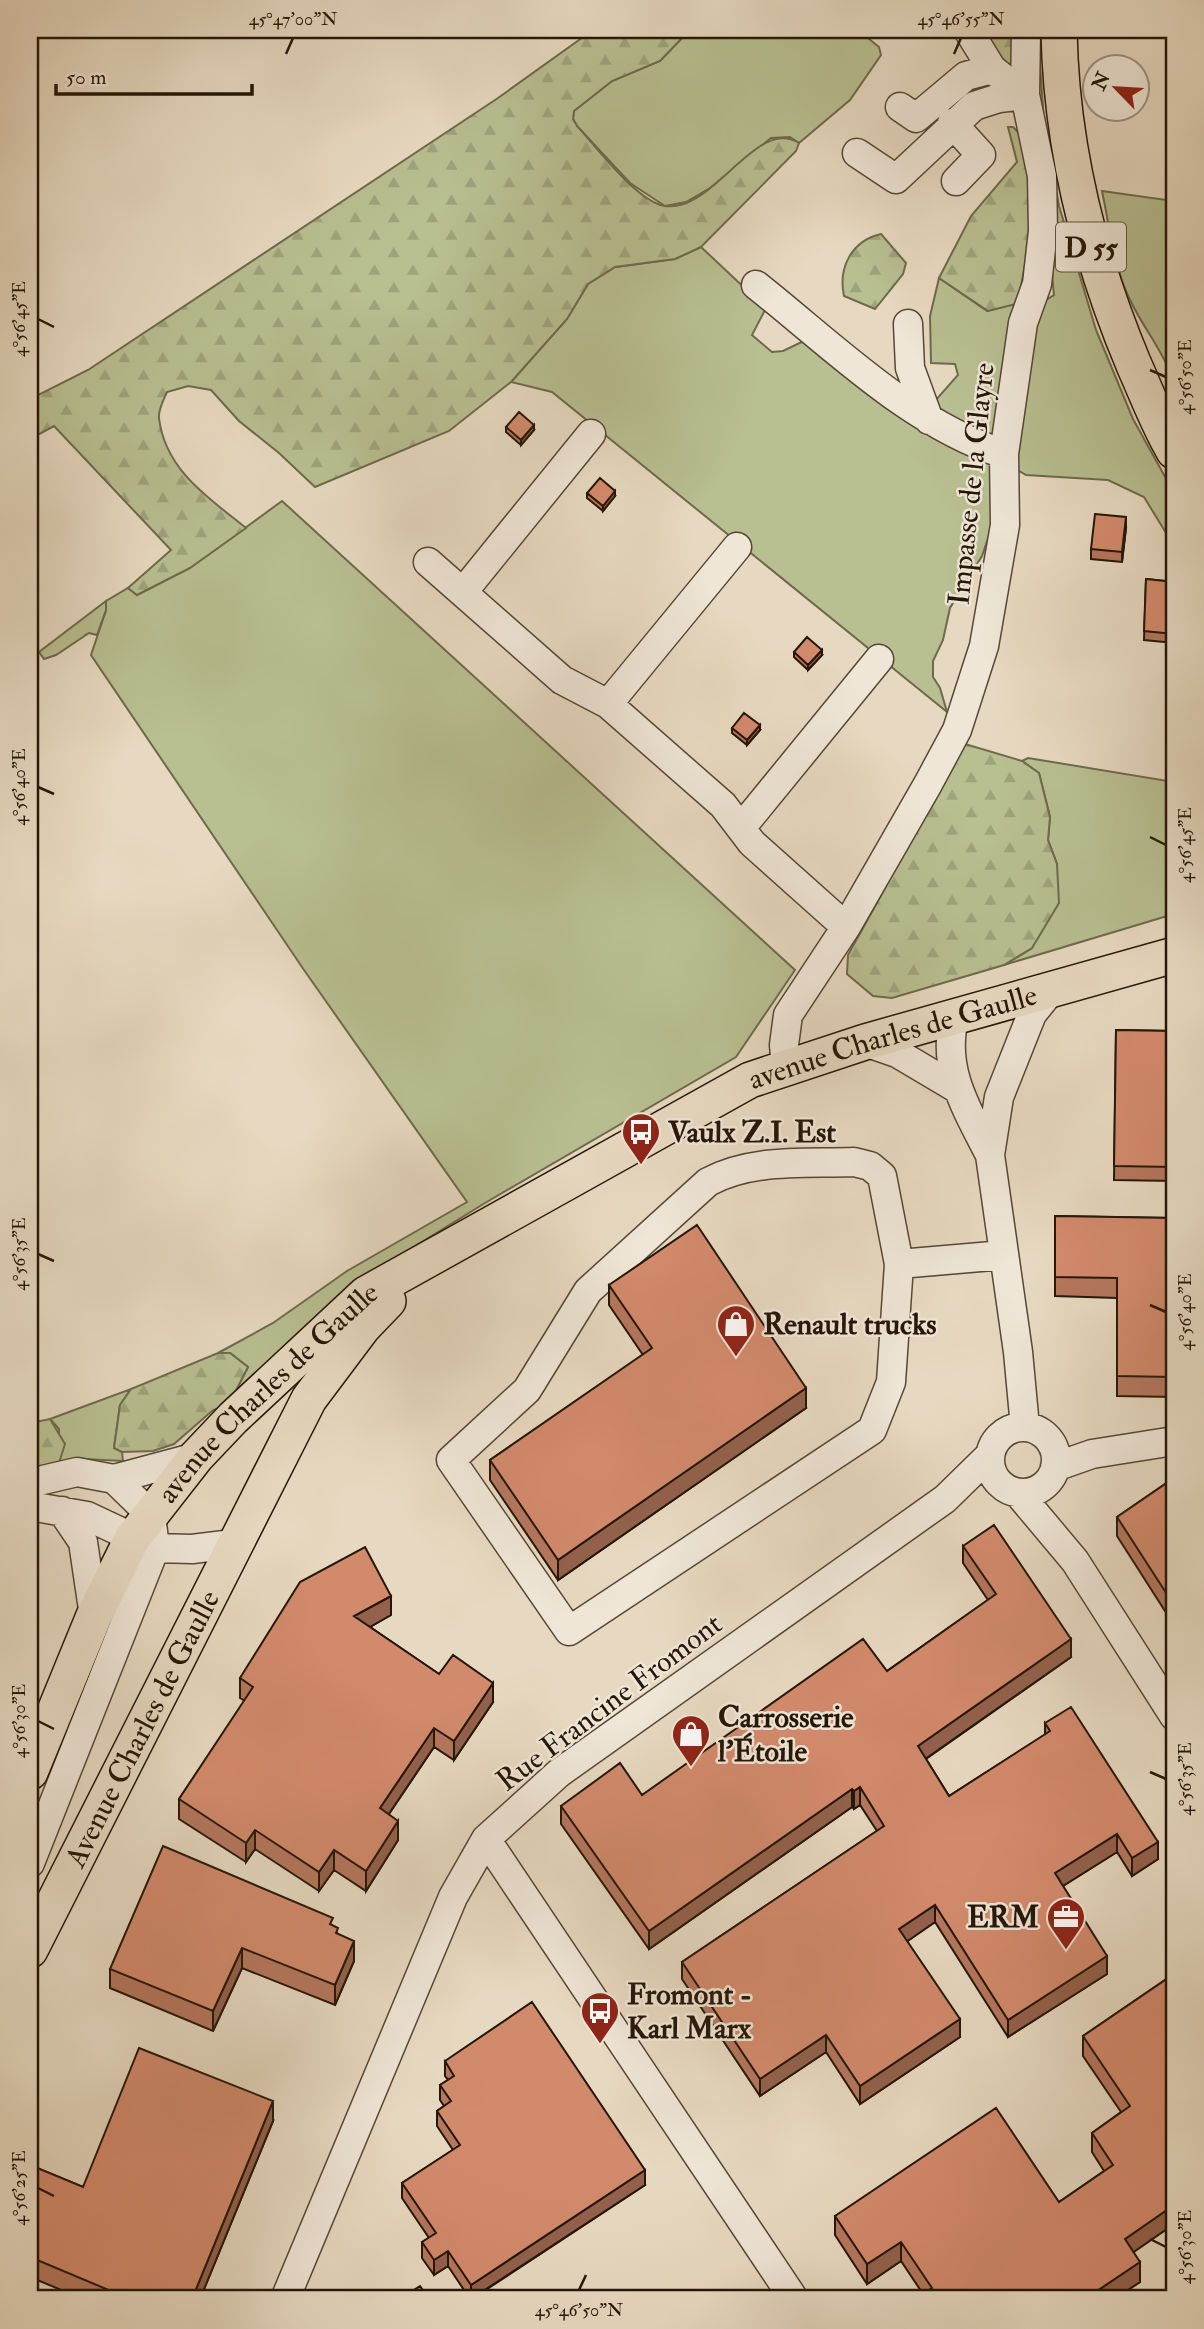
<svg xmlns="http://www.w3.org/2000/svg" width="1204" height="2329" font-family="'IM FELL Double Pica',serif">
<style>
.green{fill:#b8bf91;stroke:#6e6a4c;stroke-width:2}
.forest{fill:url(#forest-firs);stroke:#6e6a4c;stroke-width:2}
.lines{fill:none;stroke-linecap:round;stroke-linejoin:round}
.minor-casing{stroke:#564736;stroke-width:31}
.major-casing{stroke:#251608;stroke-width:38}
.minor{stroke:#efe6d7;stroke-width:28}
.major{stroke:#e7d9c1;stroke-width:35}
.wall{fill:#b5775d;stroke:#251608;stroke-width:2}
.shaded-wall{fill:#93614c;stroke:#251608;stroke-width:2}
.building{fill:#d28a6c;stroke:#251608;stroke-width:2}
.ticks{fill:none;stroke:#251608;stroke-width:2.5}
.labels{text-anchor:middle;stroke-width:5;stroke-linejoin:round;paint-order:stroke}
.shield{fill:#efe6d7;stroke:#625446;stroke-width:2}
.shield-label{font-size:28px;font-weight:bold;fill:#251608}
.street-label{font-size:30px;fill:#251608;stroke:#efe6d7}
.poi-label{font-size:30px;font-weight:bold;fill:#251608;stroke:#efe6d7;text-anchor:start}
.neatline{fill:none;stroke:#251608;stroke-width:2.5}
.ticks-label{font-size:18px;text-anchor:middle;fill:#251608}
</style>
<defs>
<pattern id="forest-firs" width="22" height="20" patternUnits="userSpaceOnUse" patternTransform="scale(1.75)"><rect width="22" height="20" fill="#b8bf91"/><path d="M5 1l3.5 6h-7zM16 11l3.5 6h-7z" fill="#9ea37c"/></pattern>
</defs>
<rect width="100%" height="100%" fill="#e7d9c1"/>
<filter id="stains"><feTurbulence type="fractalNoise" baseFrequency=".00286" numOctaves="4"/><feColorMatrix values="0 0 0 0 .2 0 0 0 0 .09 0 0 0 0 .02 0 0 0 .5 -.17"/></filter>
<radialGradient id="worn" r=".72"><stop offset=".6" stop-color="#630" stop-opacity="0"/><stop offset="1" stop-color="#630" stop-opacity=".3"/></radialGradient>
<path class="green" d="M696,30h162l21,17 2,8 -31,45 -51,43 -9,-6 -19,1 -61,50 -24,14 -21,4 -35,-23 -53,-57 -4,-7 1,-8 38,-30 48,-20 22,-23z
M1039,51l5,71 15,84 37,124 37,89 41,74v53l-30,-49 -36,-17 -82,-5 -10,-6 21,-148 6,-19 11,-7 -16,-164z
M1102,191l72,10v180c-12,-33 -35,-58 -48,-90 -13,-31 -17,-67 -24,-100z
M701,247l65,61 -14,27 20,17 11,-1 25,-12 110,88 37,22 39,17 1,52 -13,38 -32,52 -7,32 -10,21v16l7,11 7,24 -395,-320 -41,-10 56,-63 21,-35 27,-17 60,-8z
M939,278l48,33 28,-7 -20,134 -50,-17 -11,-19 24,-27 -3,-11 -24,-1 -1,-47z
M282,501l513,469 -59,87 -251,146 -133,82 -59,53 -64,66 19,-37 -18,-14h-12l55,-30 74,-52 120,-69 -163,-232 -213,-315 15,-45v-9l22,-13 9,7 53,-27z
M1028,758l146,24v132l-170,51 28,-17 25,-84 -9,-24 2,-23 -11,-44 -17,-12z
M131,1389l-11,16 -6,43 8,4 1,9 -38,-2 -26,4v-34l-9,-10z"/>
<path class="forest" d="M593,30h103l-14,8 -22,23 -48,20 -38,30 -1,8 4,7c19,20 60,76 88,80 49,7 91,-90 134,-63l-3,8 -95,96 -26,12 -60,8 -27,17 -21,35 -56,63 -62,49 -134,56 -36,-34 -40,-32 -28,-31 -23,-4 -21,6c-3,7 -9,18 -8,26 6,52 50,80 87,110l-56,40 -53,27 -9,-7 43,-38 -117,-124 -24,13v-40l58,-29 410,-272z
M989,30h29l-5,43 -21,-22z
M1008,127h5l12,12 8,82 -14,76 -3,7 -28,7 -49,-33 32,-62 46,-54z
M881,234l25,29 -3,11 -28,35 -31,-13c-6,-28 7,-55 37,-62z
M106,601v9l-9,25 -8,-2 -33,22 -12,4 -5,-7z
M965,744l57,17 17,12 11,44 -2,23 9,24 2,39 -27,45 -28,17 -112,33 -19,-2 -26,-22 1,-19z
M218,1353h12l18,14 -19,37 -16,6 -39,34 -21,7 -31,1 -8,-4 6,-43 11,-16z
M50,1419l15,25 -6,19 -29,10v-50z"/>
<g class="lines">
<defs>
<path id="minor" d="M900,107l16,11 50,-42 26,-7
M952,123l29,32 -25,26
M857,153l39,26 78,-73 25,-8 26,-3 -33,-26 -24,-39
M756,285c76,60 154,139 248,169
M908,324l2,44 19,52
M428,562l134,118 46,24 115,101 29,38 94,84
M463,592l128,-158
M608,704l129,-157
M741,828l138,-169
M955,1016c-15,51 12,94 35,139
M865,1042l32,11 59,35
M786,1066l-2,-21 4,-30 58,-88 82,-143 29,-54 27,-84 21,-121 -1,-71 19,-131 14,-39 6,-53 -1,-55 -17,-81 1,-65
M854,1162l16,4 12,10 17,88 -8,118 -19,48 -303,201 -118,-171 76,-70 61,-99 120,-109c44,-24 97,-18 146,-20z
M899,1264l105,-9
M1025,1427l-7,-75 -28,-197 9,-58 33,-83 21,-26
M990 1460a33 33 0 1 1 66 0a33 33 0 1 1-66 0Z
M1055,1467l37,-13 82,-13
M30,1483l47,-11 37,7 82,-22
M1018,1493l57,68 99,155
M30,1506l57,10 68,32 37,1 41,-5
M62,1511l21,31 11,74
M486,1839l308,460
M30,1863l125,-315 -4,-33 -37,-36
M285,2299l168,-402 33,-58 73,-66 386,-274 45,-44"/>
<g id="major">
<path d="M1059,30c2,116 30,228 75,335 13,29 24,59 40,86"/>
<path id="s1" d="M30,1772l64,-156 38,-77 64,-82 37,-39 133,-124 384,-214 115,-38 309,-87"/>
<path id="s2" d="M30,1950l279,-551 54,-72 25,-26"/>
</g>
</defs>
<use href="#minor" class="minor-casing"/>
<use href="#major" class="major-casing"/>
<use href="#minor" class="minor"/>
<use href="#major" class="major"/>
</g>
<path class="wall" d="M506,427l28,3 -13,15 -15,-13z
M587,493l28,3 -12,15 -16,-13z
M1126,528l-4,34 -31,-3v-10z
M1146,579l28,3v61l-30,-3z
M794,652l28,3 -14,15 -14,-13z
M732,728l28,2 -13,15 -15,-12z
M1116,1030l58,1v150l-60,-1z
M1055,1216l119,2v179l-57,-1v-98l-62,-2z
M609,1285l197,123 -248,172 -68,-100v-20l153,-105 -34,-50z
M1174,1478v147l-57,-89v-19z
M963,1546l108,111 -145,102 23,37 96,-61v-12l113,136 -26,17 -15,-24 -54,34 44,88 -99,63 -73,-115 -28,19 53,96 -100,67 -34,-52 -66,44 -78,-117v-17l195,-131 -17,-26 -6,4 -2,-2 -203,142 -88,-125v-18l81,-11 245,-124 101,-71 -25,-37z
M391,1615l-21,12 69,47 54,28 -39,58 -20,-13 -45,67 9,26 -32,51 -32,-21 -15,21 -64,-42 -9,13 -67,-43v-20l66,-98 -5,-3v-20z
M333,1926l21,35 -19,44 -93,-37 -29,63 -103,-43v-19z
M1174,1974v250l-41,28 7,30 -26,17h-199l8,-5 -22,-33 -34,23 -32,-49v-19l224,-14 45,-31 -12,-19v-19l29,-21 -38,-56v-20z
M445,2061l200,124 -173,114h-2l-22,-33 -14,9 -12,-17v-16l7,-4 -27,-40v-15l51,-33 -16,-24v-15l7,-5 -4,-6v-15l8,-5 -3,-4z
M273,2121l-73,178h-117l-53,-22v-112l53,22z"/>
<path class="shaded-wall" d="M534,425v5l-13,15v-5z
M615,491v5l-12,15v-5z
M1126,517v11l-4,34v-10z
M822,650v5l-14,15v-5z
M760,725v5l-13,15v-5z
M806,1388v20l-248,172v-20z
M391,1596v19l-37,21v-20z
M1071,1639v18l-153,107v-18z
M493,1683v19l-39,58v-19z
M434,1728v19l-54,80v-19z
M860,1787v18l-6,4v-18z
M852,1789v18l-203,142v-18z
M398,1821v19l-32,51v-20z
M255,1830v19l-9,13v-19z
M1117,1834v18l-62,39v-18z
M1158,1842v17l-26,17v-18z
M334,1850v20l-15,21v-19z
M935,1905v17l-36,25v-18z
M354,1941v20l-19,44v-20z
M242,1948v20l-29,63v-20z
M1107,1956v18l-99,63v-17z
M960,2019v18l-100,67v-18z
M826,2035v17l-66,44v-17z
M273,2101v20l-73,178h-8z
M645,2170v15l-174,114v-14z
M1174,2205v19l-49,34v-19z
M901,2242v19l-34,23v-20z
M448,2251v15l-14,9v-15z
M1140,2262v20l-26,17h-29z"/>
<path class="building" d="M519,412l15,13 -13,15 -15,-13z
M600,478l15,13 -12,15 -16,-13z
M1095,514l31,3 -4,35 -31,-3z
M1146,579l28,3v52l-30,-3z
M807,637l15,13 -14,15 -14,-13z
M744,713l16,12 -13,15 -15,-12z
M1116,1030l58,1v136l-60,-1z
M1055,1216l119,2v159l-57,-1v-98l-62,-1z
M697,1225l109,163 -248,172 -68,-100 162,-112 -43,-63z
M1174,1478v127l-57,-88z
M994,1525l77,114 -153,107 31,50 101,-65 -5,-8 26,-16 87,135 -26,16 -15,-24 -62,39 52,83 -99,64 -73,-115 -36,24 61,90 -100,67 -34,-51 -66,44 -78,-117 202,-136 -24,-39 -6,4 -2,-2 -203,142 -88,-125 59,-43 22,32 221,-156 24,32 109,-77 -33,-48z
M365,1547l26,49 -37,20 85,58 14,-19 40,28 -39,58 -20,-13 -54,80 18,13 -32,50 -32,-21 -15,22 -64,-42 -9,13 -67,-44 74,-112 -13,-9 60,-96z
M163,1846l170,72 -3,6 8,4 -2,5 18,8 -19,44 -93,-37 -29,63 -103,-42z
M1174,1974v231l-49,34 15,23 -55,37h-170l17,-11 -31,-46 -34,22 -32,-48 161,-108 63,94 54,-37 -21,-32 38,-27 -47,-70z
M532,2002l113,168 -174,115 -23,-34 -14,9 -12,-18 14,-9 -34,-50 58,-38 -23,-34 14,-10 -11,-16 14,-9 -9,-15z
M139,2048l134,53 -81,198h-85l4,-8 -81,-34v-92l53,22z
M420,2286l9,13h-29z"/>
<path class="ticks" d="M286,54l7,-16M954,54l7,-16M38,319l16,8M1150,370l16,7M38,787l16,7M1150,837l16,8M38,1254l16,7M1150,1305l16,7M38,1721l16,8M1150,1772l16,7M38,2188l16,8M1150,2239l16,8M579,2290l7,-15"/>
<defs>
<symbol id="bus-pin" viewBox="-11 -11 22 30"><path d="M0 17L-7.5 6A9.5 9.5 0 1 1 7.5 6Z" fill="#8f2418" stroke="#efe6d7"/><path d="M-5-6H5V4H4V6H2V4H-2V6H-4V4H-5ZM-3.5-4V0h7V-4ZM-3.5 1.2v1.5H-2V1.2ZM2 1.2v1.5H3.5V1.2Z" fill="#fff"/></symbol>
<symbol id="shop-pin" viewBox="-11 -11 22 30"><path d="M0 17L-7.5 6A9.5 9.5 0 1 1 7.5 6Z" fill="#8f2418" stroke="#efe6d7"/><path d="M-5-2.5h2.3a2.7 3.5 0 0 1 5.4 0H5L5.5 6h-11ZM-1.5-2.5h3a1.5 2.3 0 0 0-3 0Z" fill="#fff"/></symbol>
<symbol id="office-pin" viewBox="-11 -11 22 30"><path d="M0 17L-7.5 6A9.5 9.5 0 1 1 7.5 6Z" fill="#8f2418" stroke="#efe6d7"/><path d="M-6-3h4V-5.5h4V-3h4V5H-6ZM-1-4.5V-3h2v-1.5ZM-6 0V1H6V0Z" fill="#fff"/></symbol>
</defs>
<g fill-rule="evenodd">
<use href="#bus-pin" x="619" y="1110" width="44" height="60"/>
<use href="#shop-pin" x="714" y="1302" width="44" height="60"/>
<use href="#shop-pin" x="669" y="1712" width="44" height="60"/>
<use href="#office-pin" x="1044" y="1895" width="44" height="60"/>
<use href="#bus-pin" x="578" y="1989" width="44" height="60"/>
</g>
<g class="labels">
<rect class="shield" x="1056" y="222.5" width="70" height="49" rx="5"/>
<g class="shield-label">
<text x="1091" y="257">D 55</text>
</g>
<g class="street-label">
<text transform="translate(971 484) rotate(-84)" y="10">Impasse de la Glayre</text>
<text dy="10" stroke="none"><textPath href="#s1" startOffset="1183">avenue Charles de Gaulle</textPath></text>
<text dy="10" stroke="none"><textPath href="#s1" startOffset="455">avenue Charles de Gaulle</textPath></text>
<text transform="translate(609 1702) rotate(-37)" y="10">Rue Francine Fromont</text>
<text dy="10" stroke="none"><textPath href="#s2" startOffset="248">Avenue Charles de Gaulle</textPath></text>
</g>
<g class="poi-label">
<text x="668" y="1142">Vaulx Z.I. Est</text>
<text x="763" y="1334">Renault trucks</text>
<text x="718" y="1727">Carrosserie<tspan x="718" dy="34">l'Étoile</tspan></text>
<text x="1039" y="1927" text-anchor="end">ERM</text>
<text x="627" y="2004">Fromont -<tspan x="627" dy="34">Karl Marx</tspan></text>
</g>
</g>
<rect width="1204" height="2329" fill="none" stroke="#e7d9c1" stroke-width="77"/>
<g transform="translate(1116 88) rotate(295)"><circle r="33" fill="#efe6d7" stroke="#9e9384" stroke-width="2"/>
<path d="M0-5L12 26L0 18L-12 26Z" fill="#8f2418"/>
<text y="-10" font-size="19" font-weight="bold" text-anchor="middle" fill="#251608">N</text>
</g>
<path d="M56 84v10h196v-10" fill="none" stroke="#251608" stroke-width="3.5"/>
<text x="66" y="84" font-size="21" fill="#251608" stroke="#efe6d7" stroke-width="5" paint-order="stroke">50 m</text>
<rect x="38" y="38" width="1128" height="2252" class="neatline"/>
<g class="ticks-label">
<text x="293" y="25">45°47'00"N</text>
<text x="961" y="25">45°46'55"N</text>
<text transform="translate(19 319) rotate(-90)" y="6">4°56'45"E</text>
<text transform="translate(1185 377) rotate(-90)" y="6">4°56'50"E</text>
<text transform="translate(19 787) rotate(-90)" y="6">4°56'40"E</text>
<text transform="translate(1185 845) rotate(-90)" y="6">4°56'45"E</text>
<text transform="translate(19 1254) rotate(-90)" y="6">4°56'35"E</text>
<text transform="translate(1185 1312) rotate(-90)" y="6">4°56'40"E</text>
<text transform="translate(19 1721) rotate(-90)" y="6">4°56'30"E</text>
<text transform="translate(1185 1779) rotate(-90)" y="6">4°56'35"E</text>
<text transform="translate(19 2188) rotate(-90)" y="6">4°56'25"E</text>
<text transform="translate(1185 2247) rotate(-90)" y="6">4°56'30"E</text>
<text x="579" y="2316">45°46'50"N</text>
</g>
<rect width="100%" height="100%" filter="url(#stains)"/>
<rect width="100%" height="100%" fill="url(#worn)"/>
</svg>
